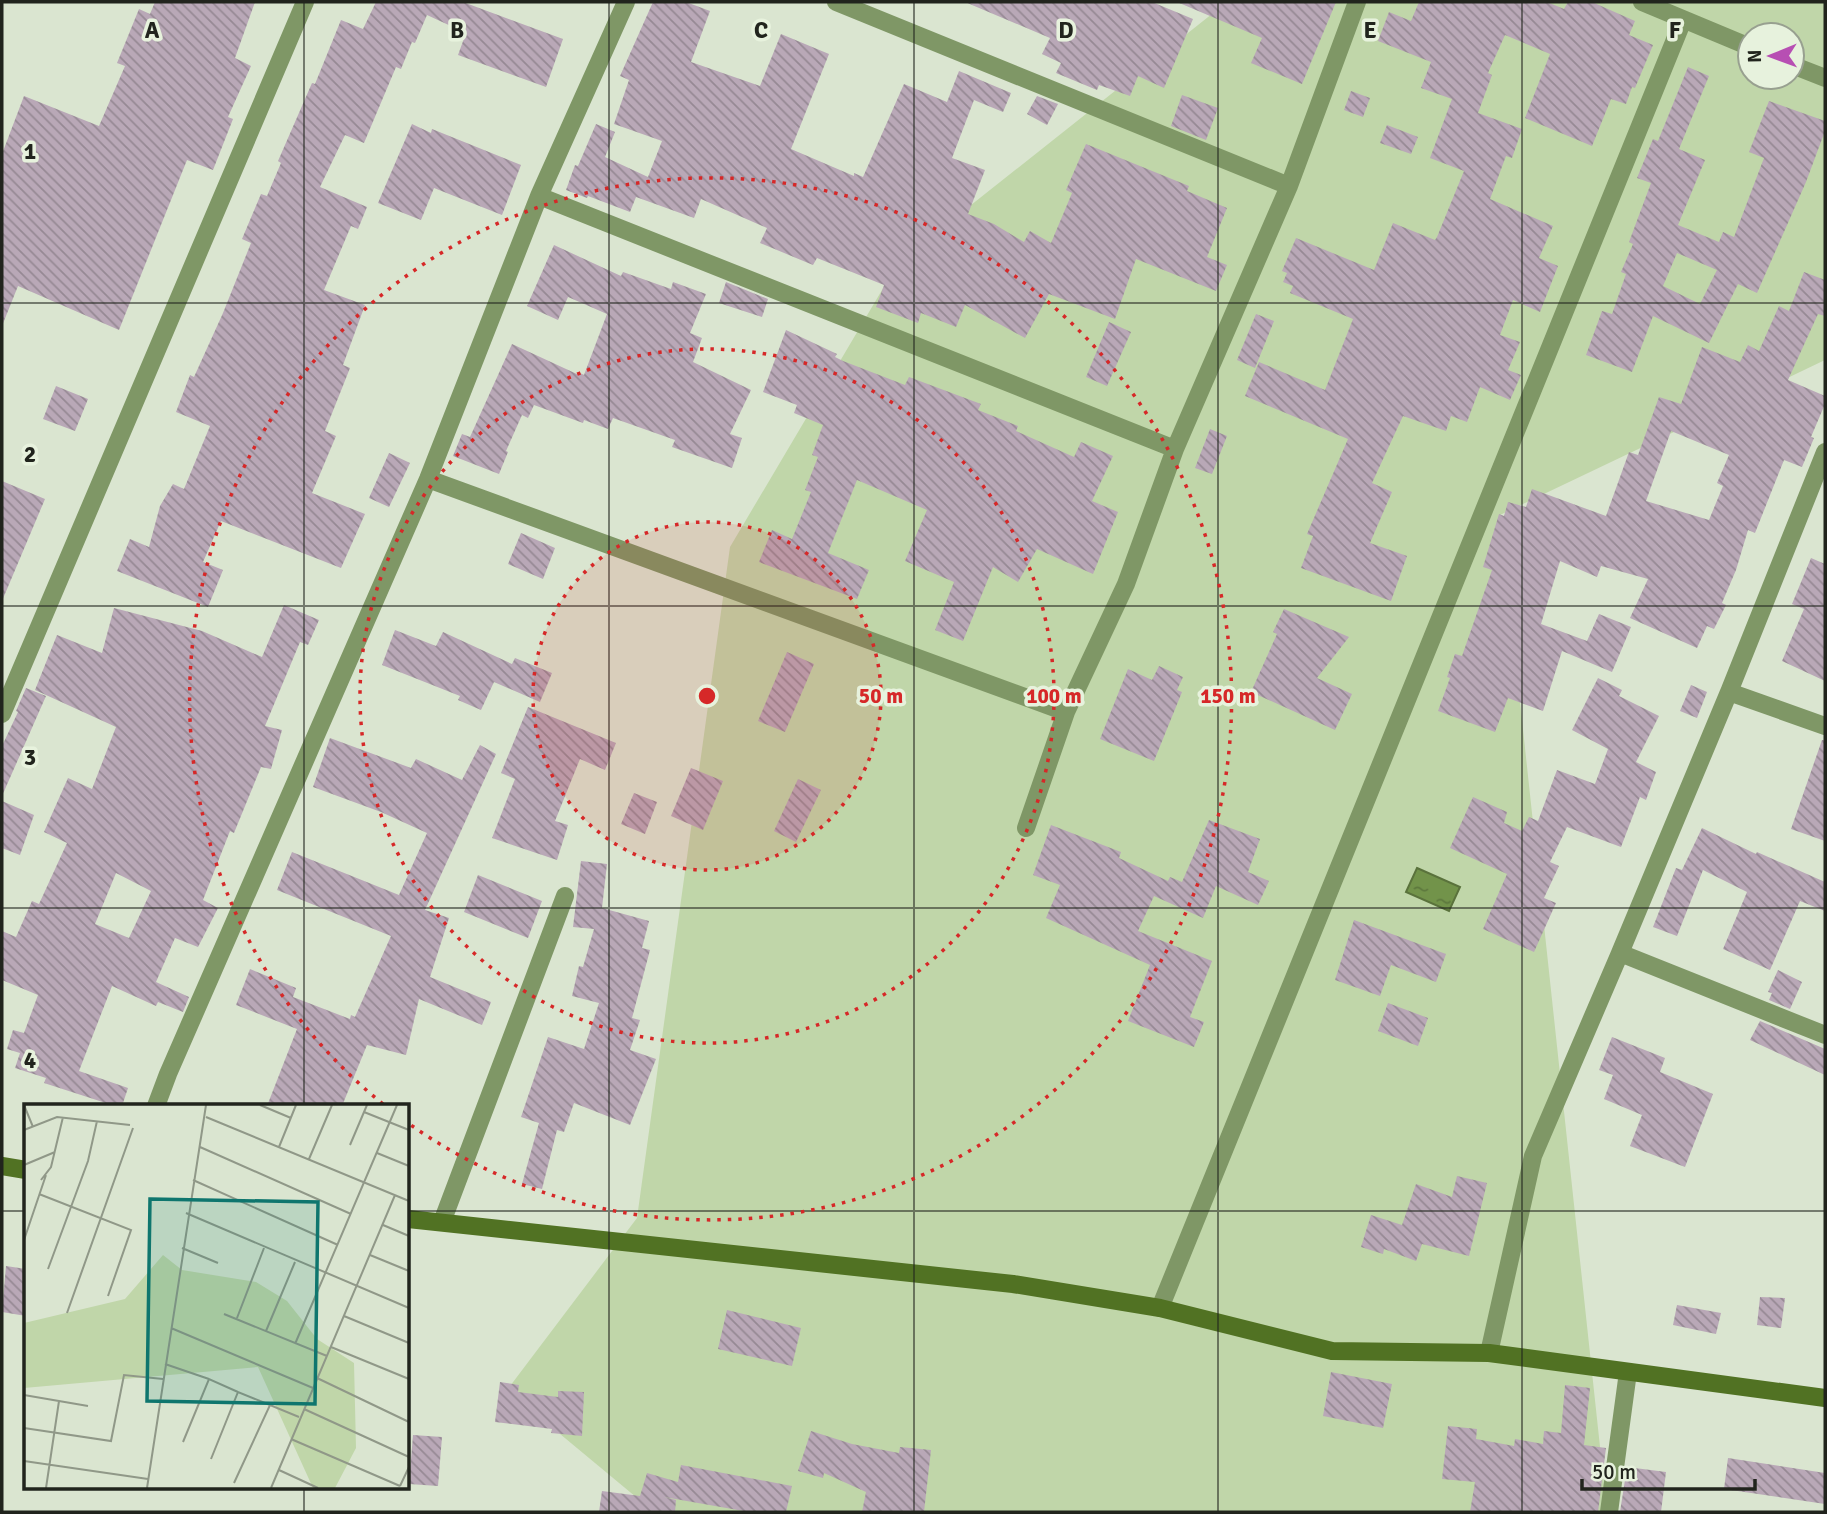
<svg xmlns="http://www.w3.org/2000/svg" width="1827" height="1514" font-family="Signika,sans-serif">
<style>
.grass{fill:#c0d6a9;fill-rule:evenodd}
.water{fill:url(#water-ripples);stroke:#5a723c;stroke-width:2}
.building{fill:url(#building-back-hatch);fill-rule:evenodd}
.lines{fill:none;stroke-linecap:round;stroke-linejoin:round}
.street{stroke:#7f9766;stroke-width:18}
.secondary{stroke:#517223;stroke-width:18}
.grid{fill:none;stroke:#21241d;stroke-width:2;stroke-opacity:0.55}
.ring{fill:none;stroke:#d62828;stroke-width:3.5;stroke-dasharray:3.5 7}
.inset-road{fill:none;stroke:#909888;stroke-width:2}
.view{fill:#0f766e;fill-opacity:0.15;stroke:#0f766e;stroke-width:3.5}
.inset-edge{fill:none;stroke:#21241d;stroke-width:3.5}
.grid-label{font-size:23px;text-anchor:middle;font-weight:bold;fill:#21241d;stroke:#e7f2dd;stroke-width:7;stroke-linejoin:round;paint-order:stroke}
.centre{fill:#d62828;stroke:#e7f2dd;stroke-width:3.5}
.ring-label{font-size:21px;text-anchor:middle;font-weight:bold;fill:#d62828;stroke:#e7f2dd;stroke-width:7;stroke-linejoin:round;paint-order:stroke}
</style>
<defs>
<pattern id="water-ripples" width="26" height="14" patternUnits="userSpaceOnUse" patternTransform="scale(1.75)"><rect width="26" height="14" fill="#72934a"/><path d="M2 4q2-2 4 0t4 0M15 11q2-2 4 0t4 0" fill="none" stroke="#5d783d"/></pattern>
<pattern id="building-back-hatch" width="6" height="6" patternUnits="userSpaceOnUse" patternTransform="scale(1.75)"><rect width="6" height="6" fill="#b9a8b7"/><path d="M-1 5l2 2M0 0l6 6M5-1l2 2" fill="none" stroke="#968994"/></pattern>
</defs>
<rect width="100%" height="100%" fill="#dae5d0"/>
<path class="grass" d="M1227,2h598v358l-325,155 107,997h-953l-147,-122 130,-172 93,-671 168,-284zM1750,35h42v42h-42z"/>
<path class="water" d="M1417,868l43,19 -11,24 -43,-19z"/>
<path class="building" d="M155,2h100l-20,56 16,8 -23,51 5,2 -20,51 -26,-10 -68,170 -101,-44 -16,40v-172l22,-58 75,30 26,-60 -8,-3 22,-54 11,5z
M376,2h87l100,37 -17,48 -88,-32 8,-22 -39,-18 -12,28 -3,-1 -11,27 -5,-2 -32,76 -19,-8 -25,52 47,20 -9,22 -7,-3 -27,64 41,15 -22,60 7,3 -25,63 11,5 -24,57 53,21 -24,54 -120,-47 -18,41 20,8 -15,37 -91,-36 13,-32 19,8 11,-41 13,-22 11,5 26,-63 -34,-14 14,-37 4,2 29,-64 28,-70 -9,-4 19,-45 6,2 14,-33 -3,-2 34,-78 3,1 26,-64 22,9z
M653,2h33l24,9 -19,51 69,24 21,-52 48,20 -38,95 63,27v-3l9,4 41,-93 43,18 12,-31 52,22 -8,19 -29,-12 -22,58 33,12 -17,44 26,10 30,18 6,-11 21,12 21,-50 -6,-3 20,-46 103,42 -2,5 40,17 -20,49 20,8 -11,26 -80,-32 -21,60 -66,-25 -24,44 -60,-33 -9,22 -35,-14 -3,10 -42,-16 8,-22 -67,-27 -4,7 -53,-22 7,-15 -66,-29 -7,19 -58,-21 -6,15 -42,-16 -1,2 -21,-8 9,-25 3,1 18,-42 19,8 -10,25 43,20 14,-36 -48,-17 15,-44 -9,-4z
M965,2h187l41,17 -29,69 -26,-12 -8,20 -31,-11 -2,5 -41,-17 5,-10 -19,-9 8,-16z
M1177,2h159l-34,82 -51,-21 11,-25z
M1419,2h128l17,7 4,-7h24l43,19 -6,14 24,10 -18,43 -3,-1 -6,17 -15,-5 -19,47 -67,-28 25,-64 -45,-19 -17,38 4,2 -14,38 44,16 -10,29 -6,-2 -16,43 63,27 -14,32 19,8 -18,46 -27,-12 -13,35 20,7 -12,28 13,5 -11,25 -30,-13 -13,35 -16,-6 -5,15 -43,-15 -31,67 20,9 -22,51 37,13 -16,45 -90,-33 12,-32 -6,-2 41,-95 -103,-43 14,-34 66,28 28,-71 -63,-26 3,-7 -10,-4 4,-9 -5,-2 14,-33 78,32 19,-47 42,17 2,-3 27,-66 -34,-13 22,-59 -31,-11 10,-26 -53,-21 11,-29 22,9z
M1688,67l21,9 -30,73 26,11 -27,65 41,17 4,-10 11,5 30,-79 -15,-6 20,-51 56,20v10l-19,51 -49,111 -19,-9 -29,59 -56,-27 -21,56 -46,-17 16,-44 10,3 14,-40 -5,-2 12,-28 -4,-2 22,-59 -14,-5 16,-39 5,2zM1677,253l40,17 -17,34 -37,-18z
M1351,91l19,7 -7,19 -19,-7z
M1182,95l36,13 -12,32 -35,-14z
M1037,96l21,8 -11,21 -20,-11z
M412,124l19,9 1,-4 89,36 -19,50 -68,-27 -13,32 -43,-17z
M1387,125l31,12 -7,17 -31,-11z
M554,245l67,31 2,-4 48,17 2,-7 33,12 -16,39 12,5 -9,24 58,28 -21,44 12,4 -10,30 -60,-21 3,-7 -62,-22 -5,11 -24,-9 -1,3 -49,-18 -6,13 -6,-3 -16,36 2,1 -9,22 -46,-18 9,-22 8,3 42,-93 67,31 1,-2 4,2 23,-61 -39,-17 -10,23 -31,-14z
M1804,272l21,8v36l-7,-2 -30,66 37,16v8l-14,33 3,1 -12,29 -18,-7 -29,73 -7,-3 -12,40 -14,33 4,2 -12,24 -7,-3 -10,22 -67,-30 18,-39 -47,-13 -4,11 -37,-16 -19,63 46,17 12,-27 32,13 -19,45 -50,-21 -19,60 -35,-13 -13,34 -57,-21 12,-33 -3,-1 8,-23 7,2 30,-86 -9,-3 16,-53 5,2 4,-14 18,5 6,-18 74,27 23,-64 9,3 21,-58 22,7 21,-57 38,15 8,-17 11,6 20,-45 10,5zM1671,431l58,24 -12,28 6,3 -14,34 -63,-19z
M726,282l42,17 -6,18 -43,-14z
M1256,314l18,7 -19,47 -18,-8z
M1109,322l22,10 -24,54 -21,-9z
M786,330l51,24 -2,3 8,4 62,24 4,-8 72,27 -3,6 40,16 -2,5 58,26 7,-15 32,14 -21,45 26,11 -25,62 -56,-25 -19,33 -25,-15 -30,74 -28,-11 19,-48 -49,-21 22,-51 -70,-30 -29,73 41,17 -12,29 -98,-37 13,-32 20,9 19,-47 -6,-2 13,-33 -6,-2 11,-30 -29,-12 3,-8 -34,-13z
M56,386l32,13 -13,32 -32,-12z
M1210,429l17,7 -15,38 -17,-6z
M389,453l21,10 -21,44 -20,-9z
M2,481l43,18 -43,102z
M521,533l34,15 -12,31 -35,-15z
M1811,558l14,6v117l-43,-20 22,-52 -12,-5z
M284,605l35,15 -11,25 -8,-3 -35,84 17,4 -11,39 -10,-2 -27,66 -4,-2 -27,69 15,8 -20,39 -23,-9 -19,44 33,15 -6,15 -25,-10 -2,4 -44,-20 -33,85 49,17 -6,18h-7l-71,-23 2,-5 -31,-10 5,-15 -13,-4 6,-19 11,3 14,-38 -36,-15v-49l14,6 16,-36 7,3 28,-61 -23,-11 24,-54 24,11 24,-62 -81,-37 22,-55 45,18 12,-45 88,23 60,26zM116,873l35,18 -22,47 -34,-14z
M1284,609l65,28 -32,41 35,16 -17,36 -84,-38 26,-58 -4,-2z
M395,630l41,16 7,-14 69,32 3,-6 37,15 -12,29 -46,-20 -13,28 -23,-10 2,-4 -78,-31z
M787,652l27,12 -29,68 -27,-11z
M1159,666l24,11 -6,13 5,2 -28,69 -54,-22 28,-70 24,11z
M1598,678l24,12 -3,6 40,20 -23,46 20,10 -10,28 -6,-3 -19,50 -54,-20 -17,35 9,4 -15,32 12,5 -22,49 -51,-23 24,-55 -57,-26 23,-51 34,15 -3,11 18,8 7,-14 9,4 19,-51 38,14 13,-35 -36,-19z
M1691,685l16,7 -10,26 -17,-7z
M26,688l20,8 -44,100v-50l16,-34 -2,-1z
M528,707l88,36 -11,27 -25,-11 -25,62 13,4 -11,35 -65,-22 23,-59 -14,-6z
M330,738l81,30 5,-9 46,21 18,-35 16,9 -71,156 24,8 -19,59 61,25 -9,23 -63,-26 -13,56 -39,-10 -25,61h-75l30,-77 -61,-24 14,-36 46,19 -3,9 57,22 1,-4 4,2 36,-81 -114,-46 15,-38 107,43 28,-62 -46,-21 -68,-25z
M1822,740h3v101l-34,-12z
M691,768l32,13 -20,49 -32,-14z
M798,779l23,11 -25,52 -22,-11z
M634,793l23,9 -12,32 -24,-10z
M2,801l32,14 -14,40 -18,-7z
M1209,820l51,19 -12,33 21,9 -11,24 -42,-19 -13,32 -49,-22 -16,35 74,30 -22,56 14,5 -10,25 -66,-26 22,-56 -104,-47 14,-33 -27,-10 18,-50 70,27 -2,6 49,23 2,-4 12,5z
M1702,828l54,26 1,-2 68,30v29l-25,-10 -30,69 -47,-21 24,-57 -44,-22 -26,66 -24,-9 23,-59 6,2z
M581,861l26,3 -5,44 47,13 -7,27 8,2 -18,68 8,2 -10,30 26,9 -26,66 -56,-22 -10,29 -7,-2 -15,59 -20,-5 17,-61 -18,-6 27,-80 36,12 15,-46 -27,-7 7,-30 4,1 11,-38 -21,-2z
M478,875l64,26 -14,37 -64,-26z
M1354,920l92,34 -10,28 -45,-17 -11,31 -45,-16z
M1778,970l24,12 -12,27 -21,-9 3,-7 -4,-1z
M1388,1003l40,15 -10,28 -40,-15z
M1760,1021l65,28v26l-75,-35z
M1612,1037l53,21 -5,14 53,22 -28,73 -55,-21 12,-31 -38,-16 9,-24 -14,-5z
M1457,1176l30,7 -18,73 -47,-12 -6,17 -32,-12 -1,5 -22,-7 10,-32 31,10 14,-41 36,13z
M6,1266l20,3v47l-24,-4z
M1760,1297l25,1 -4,30 -24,-3z
M1677,1305l44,8 -5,21 -43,-9z
M727,1310l74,18 -9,38 -74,-17z
M1331,1372l61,12 -9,44 -60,-12z
M500,1382l19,3 -1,7 40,5v-6l26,1 -2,44 -31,-3 1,-4 -57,-7z
M1565,1385l25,3 -6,57 22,3 -8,64h-128l5,-30 -33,-3 6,-53 29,3 -1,10 38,7 1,-7 28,5 1,-13 17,2z
M811,1431l41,13 47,9 1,-6 31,3 -7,62h-62l4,-20 -42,-19 -1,5 -25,-7z
M413,1435l29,2 -4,49 -29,-2z
M1728,1458l97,15v31l-101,-15z
M681,1465l111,21 -6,26h-37l-85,-15 12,3 -1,12h-76l3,-21 38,5 7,-23 31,9z
M1627,1467l39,5 -5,40h-41z"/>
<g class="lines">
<path class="street" d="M836,2l453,184
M1642,2l108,45
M1792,65l33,13
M539,196l636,253
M1825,452l-96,240 96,34
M428,479l638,233
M1729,692l-109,261 205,82
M2,714l303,-712
M1026,828l40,-116 60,-128 49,-135 114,-263 68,-184
M156,1106l12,-32 260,-595 111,-283 87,-194
M442,1222l123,-326
M1160,1308l523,-1288
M1489,1353l44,-197 87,-203
M1609,1512l19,-140"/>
<path class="secondary" d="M2,1166l24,4
M408,1219l605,65 147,24 172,43 157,2 336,45"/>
</g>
<path class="grid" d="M304,2v1104M609,2v1510M914,2v1510M1218,2v1510M1522,2v1510M2,303h1823M2,606h1823M2,908h1823M2,1211h24M408,1211h1417M304,1488v24"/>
<circle cx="707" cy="696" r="174" fill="#d62828" fill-opacity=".12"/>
<g class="ring">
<circle cx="707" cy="696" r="174"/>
<circle cx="707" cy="696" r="347"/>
<path d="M383 1104A521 521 0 1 1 408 1123"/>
</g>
<g transform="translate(24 1104)">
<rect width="385" height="385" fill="#dae5d0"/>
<path d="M139,151l19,15 74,12 31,19 30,38 37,24 2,85 -21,40h-22l-55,-121 -234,21v-65l101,-24z" fill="#c0d6a9"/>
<path class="inset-road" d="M0,1l9,22M236,1l31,13M340,8l45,18M182,13l203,84M0,26l33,-13 73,8M326,41l17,-40M176,43l151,67M255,43l17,-42M353,49l32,13M285,55l23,-54M0,61l31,-13M17,76l10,-13 12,-50M169,76l145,65M15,90l92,36 -23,66M162,109l223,95M359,121l26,11M0,136l22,-65M158,144l36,15M346,151l39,16M24,165l40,-108 9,-40M43,209l66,-185M200,210l103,42M320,212l65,27M213,214l27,-70M147,224l142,60M242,227l29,-69M271,240l102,-239M307,243l78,32M141,260l44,15M293,274l92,44M0,291l64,11M280,305l105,48M0,324l87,13 13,-66 39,4M267,335l109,47M159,338l26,-63 29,13M187,355l27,-67 32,13M0,357l124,18M255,366l39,18M210,379l36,-78 29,12M376,382l9,-19M22,384l13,-87M123,384l59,-383M247,384l124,-293"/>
<path class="view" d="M126,95l168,3 -3,202 -168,-3z"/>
<rect width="385" height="385" class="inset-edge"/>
</g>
<g class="grid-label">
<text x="152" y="38">A</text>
<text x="457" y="38">B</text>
<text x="761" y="38">C</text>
<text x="1066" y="38">D</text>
<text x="1370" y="38">E</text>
<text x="1675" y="38">F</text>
<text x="30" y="159">1</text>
<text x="30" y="462">2</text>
<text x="30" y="765">3</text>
<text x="30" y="1068">4</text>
</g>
<circle cx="707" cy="696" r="10" class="centre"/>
<g class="ring-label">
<text x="881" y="703">50 m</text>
<text x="1054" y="703">100 m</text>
<text x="1228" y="703">150 m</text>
</g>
<rect width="1827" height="1514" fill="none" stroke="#21241d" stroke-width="7"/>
<g transform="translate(1771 56) rotate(269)"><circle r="33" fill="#e7f2dd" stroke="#98a090" stroke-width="2"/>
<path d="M0-5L12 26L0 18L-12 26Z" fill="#b74fb3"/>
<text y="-10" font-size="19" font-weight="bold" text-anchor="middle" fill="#21241d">N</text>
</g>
<path d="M1582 1479v10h173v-10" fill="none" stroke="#21241d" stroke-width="3.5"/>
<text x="1592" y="1479" font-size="21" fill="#21241d" stroke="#e7f2dd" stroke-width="5" paint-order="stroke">50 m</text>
</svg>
